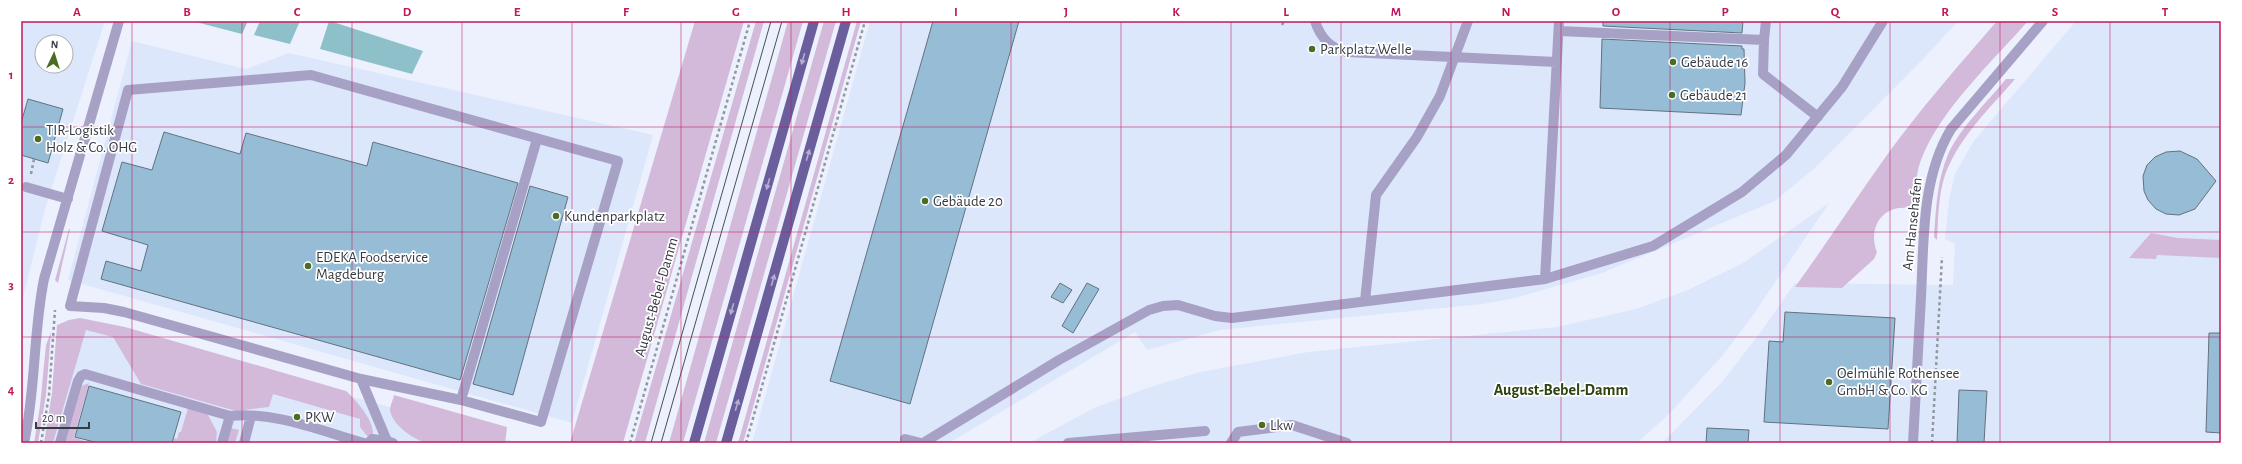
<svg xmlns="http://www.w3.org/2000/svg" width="2242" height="464" font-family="'Alegreya Sans',sans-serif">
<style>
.built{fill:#dde7fc;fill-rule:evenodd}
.green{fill:#d3bada}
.water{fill:#8ec0ca}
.building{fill:#97bdd6;stroke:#61727e}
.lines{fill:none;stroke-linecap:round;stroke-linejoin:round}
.path{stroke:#9297a0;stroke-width:2.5;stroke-dasharray:3 3;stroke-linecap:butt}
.minor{stroke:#a7a2c5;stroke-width:10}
.major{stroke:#6b5e9d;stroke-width:10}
.tram{stroke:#4a4e55;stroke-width:1}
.oneway{fill:#b5aece}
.grid{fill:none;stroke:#c2185b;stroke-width:1;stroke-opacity:0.55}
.poi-dot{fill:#4c6c23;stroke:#fff;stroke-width:1.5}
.labels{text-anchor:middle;stroke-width:3.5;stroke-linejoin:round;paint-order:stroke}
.poi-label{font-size:15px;fill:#363a41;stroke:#fff;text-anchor:start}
.street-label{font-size:15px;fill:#363a41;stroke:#fff}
.neighbourhood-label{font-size:16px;font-weight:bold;fill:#2d4310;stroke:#fff}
.neatline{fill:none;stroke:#c2185b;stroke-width:1.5}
.grid-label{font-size:13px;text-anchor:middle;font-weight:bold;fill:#c2185b}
</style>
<rect width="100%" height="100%" fill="#ecf1fd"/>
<path class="built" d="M21,21h84l-60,188 -22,89 -2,27zM42,42h24v24h-24z
M870,21h1088l-32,35 -109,110 -42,35 -173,72 -91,26 -28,5 -263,26 -73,20 -12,-18 -186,111h-197z
M2076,21h145v422h-559l60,-61 38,-49 35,-50 158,2 2,-41 -10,-5 4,-39 6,-26 18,-32z
M132,41l114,28 43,-16 364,82 -81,288 -504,-143z
M1829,203l-78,115 -28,37 -53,58 -33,30h-608l65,-35 53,-20 53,-16 108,-20 249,-25 79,-18 52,-19 55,-27z
M81,322l439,121h-472z"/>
<path class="green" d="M695,21h49l-121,422h-53z
M756,21h8l-119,422h-11z
M788,21h15l-120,422h-14z
M824,21h12l-120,422h-12z
M857,21h4l-118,422h-5z
M1997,21h31c-36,41 -88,89 -107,139 -6,15 -4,30 -9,45 -5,4 -12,2 -18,4 -19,6 -24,27 -17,43l-3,7 -32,29 -47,-1c32,-44 61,-89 92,-132 34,-47 72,-90 110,-134z
M2006,79h9c-28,33 -66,67 -74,112 -3,16 -3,33 -4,49l-3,-3c2,-29 3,-58 15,-85 13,-26 38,-50 57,-73z
M69,229h1l-12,54 -3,-3z
M2151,233l27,5 43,2v18l-64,-3 -1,4 -27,-1z
M80,318l45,9 221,64c10,9 28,29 27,44l-6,1 -7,-9v-8l-87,-25 -4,13 -33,4 -95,-27 -28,-47 -27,-7 -33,113h-9l8,-50 5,-68 12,-5z
M51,332l-5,63 -8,48h-4l6,-37 6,-61z
M89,383l-15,54 15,6h-24l17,-57z
M394,395l113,32 -2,16c-23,0 -54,3 -77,0 -13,-2 -36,-18 -38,-33 0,-4 3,-10 4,-15z
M188,408l19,5 10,19 -1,11h-43l1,-5 3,1 2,-7h2z
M231,428l8,2 -4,13h-8z"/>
<path class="water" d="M192,21h56l-6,13z
M260,21h40l-10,23 -36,-9z
M329,21h1l93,30 -11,23 -92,-25z"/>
<path class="building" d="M933,21h86l-109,383 -80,-23z
M1603,21h140l-1,12 -139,-7z
M1602,39l140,7v3h2l1,34 -4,32 -141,-7z
M28,99l35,10 -15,54 -27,-8v-32z
M164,132l76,22 6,-21 121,33 6,-24 145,41 -58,197 -359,-101 5,-18 35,10 7,-26 -46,-14 20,-69 30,8z
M2180,151l17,8 19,22 -21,28 -16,6 -13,-1 -10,-5 -8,-9 -4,-9 -1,-15 4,-11 8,-8 11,-5z
M530,186l38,11 -55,198 -40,-11z
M1060,283l12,7 -9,13 -12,-6z
M1087,283l12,6 -26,44 -11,-7z
M1785,312l110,6 -7,111 -124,-7 5,-81 14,1z
M2209,333h12v100l-15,-1z
M89,386l92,26 -9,31h-74l-23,-6z
M1959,390l28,1 -3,52h-27z
M1707,428l42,2 -1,13h-42z"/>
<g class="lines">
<path class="path" d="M1282,25l2,-4
M31,174l3,-15
M41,443l8,-48 6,-85
M630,443l120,-422
M746,443l119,-422
M1932,443l10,-186"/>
<path class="minor" d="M1315,21c5,16 16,28 32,31l210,10
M1559,31l205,9 2,-19
M1764,40l-1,34 55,43
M311,75l307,86 -77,261 -80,-22 -100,-21 -237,-67 -20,-4 -34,-2 58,-216z
M26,187l42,12
M1545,279l14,-258
M1365,301l11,-106 41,-58 23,-41 28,-75
M361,379l26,62 6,2
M461,400l76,-261
M905,439l16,4
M24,443c12,-54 9,-110 20,-164l75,-258
M60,443l18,-62 3,-5 4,-2 145,42
M222,443l8,-27c45,-5 91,15 134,27
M244,443l7,-27
M369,443l3,-4 15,2v2
M923,443l136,-83 90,-50 14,-4 15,-1 37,11 17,2 313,-39 108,-33 89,-54 44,-37 56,-68 41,-66
M1068,443l137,-12
M1231,443l7,-11 54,-7 55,18
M1913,443c3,-49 5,-97 8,-146 3,-56 0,-118 30,-168l92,-108"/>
<path class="major" d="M694,443l120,-422
M726,443l120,-422"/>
<path class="tram" d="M651,443l120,-422
M661,443l121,-422"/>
</g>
<defs><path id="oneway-solid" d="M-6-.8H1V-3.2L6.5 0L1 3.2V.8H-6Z"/></defs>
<g class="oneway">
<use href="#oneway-solid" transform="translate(803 59) rotate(106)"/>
<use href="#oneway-solid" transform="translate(808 155) rotate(-74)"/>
<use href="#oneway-solid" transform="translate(768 184) rotate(106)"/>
<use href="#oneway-solid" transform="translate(773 280) rotate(-74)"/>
<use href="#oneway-solid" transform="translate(732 309) rotate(106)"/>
<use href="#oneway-solid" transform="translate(737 405) rotate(-74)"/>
</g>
<path class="grid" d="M132,21v422M242,21v422M352,21v422M462,21v422M572,21v422M681,21v422M791,21v422M901,21v422M1011,21v422M1121,21v422M1231,21v422M1341,21v422M1451,21v422M1561,21v422M1670,21v422M1780,21v422M1890,21v422M2000,21v422M2110,21v422M21,127h2200M21,232h2200M21,337h2200"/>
<g class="poi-dot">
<circle cx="1312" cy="49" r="4"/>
<circle cx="1673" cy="62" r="4"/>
<circle cx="1672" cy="95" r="4"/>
<circle cx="38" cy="139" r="4"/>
<circle cx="925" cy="201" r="4"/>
<circle cx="556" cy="216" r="4"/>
<circle cx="308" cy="266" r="4"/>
<circle cx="1829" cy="382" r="4"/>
<circle cx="297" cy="417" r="4"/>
<circle cx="1262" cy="425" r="4"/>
</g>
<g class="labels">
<g class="poi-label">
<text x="1320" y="54">Parkplatz Welle</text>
<text x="1681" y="67">Gebäude 16</text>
<text x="1680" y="100">Gebäude 21</text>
<text x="46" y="135">TIR-Logistik<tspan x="46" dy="17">Holz &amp; Co. OHG</tspan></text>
<text x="933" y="206">Gebäude 20</text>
<text x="564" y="221">Kundenparkplatz</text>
<text x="316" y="262">EDEKA Foodservice<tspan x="316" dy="17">Magdeburg</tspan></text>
<text x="1837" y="378">Oelmühle Rothensee<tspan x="1837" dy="17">GmbH &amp; Co. KG</tspan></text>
<text x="305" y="422">PKW</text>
<text x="1270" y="430">Lkw</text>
</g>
<g class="street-label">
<text transform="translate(1912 224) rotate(-84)" y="5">Am Hansehafen</text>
<text transform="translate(656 297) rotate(-74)" y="5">August-Bebel-Damm</text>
</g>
<g class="neighbourhood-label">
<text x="1561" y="395">August-Bebel-Damm</text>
</g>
</g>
<rect width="2242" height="464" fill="none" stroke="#ffffff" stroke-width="44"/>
<g transform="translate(54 54) rotate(4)"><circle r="19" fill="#ffffff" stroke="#afb0b3"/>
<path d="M0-3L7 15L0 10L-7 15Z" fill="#4c6c23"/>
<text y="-6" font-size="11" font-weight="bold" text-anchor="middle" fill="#363a41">N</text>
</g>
<path d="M36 422v6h53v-6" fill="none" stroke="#363a41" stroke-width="2"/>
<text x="42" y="422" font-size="12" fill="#363a41" stroke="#ffffff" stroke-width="3" paint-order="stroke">20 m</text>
<rect x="22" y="22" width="2198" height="420" class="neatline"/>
<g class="grid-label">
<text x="77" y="16">A</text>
<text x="187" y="16">B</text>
<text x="297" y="16">C</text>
<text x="407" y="16">D</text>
<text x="517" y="16">E</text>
<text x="626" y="16">F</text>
<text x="736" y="16">G</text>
<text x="846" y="16">H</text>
<text x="956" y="16">I</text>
<text x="1066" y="16">J</text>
<text x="1176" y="16">K</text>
<text x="1286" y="16">L</text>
<text x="1396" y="16">M</text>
<text x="1506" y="16">N</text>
<text x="1616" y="16">O</text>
<text x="1725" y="16">P</text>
<text x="1835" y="16">Q</text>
<text x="1945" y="16">R</text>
<text x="2055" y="16">S</text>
<text x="2165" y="16">T</text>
<text x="11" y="79">1</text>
<text x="11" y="184">2</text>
<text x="11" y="289">3</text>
<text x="11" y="394">4</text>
</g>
</svg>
